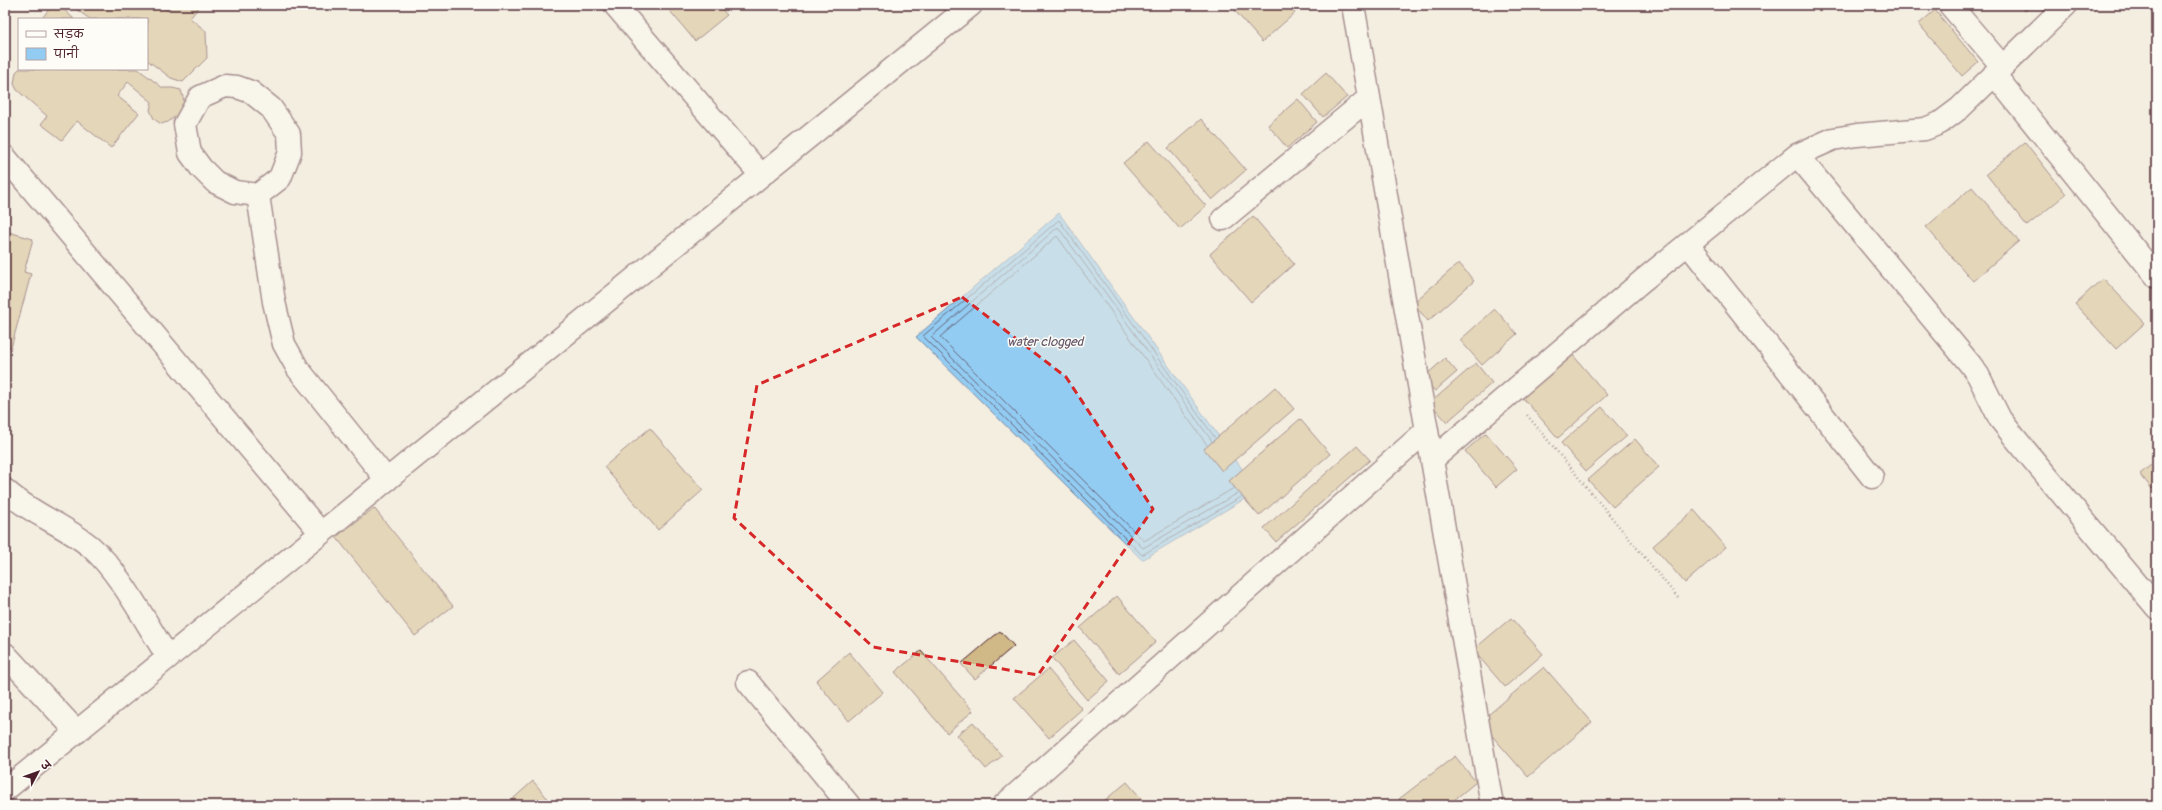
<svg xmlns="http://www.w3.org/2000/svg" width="2162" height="810" font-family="Pangolin,'Playpen Sans Deva',sans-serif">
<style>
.water{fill:#92ccf2;stroke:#7587a2}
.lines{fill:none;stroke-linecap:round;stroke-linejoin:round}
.shore{stroke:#67647b;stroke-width:1}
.building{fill:#d0b887;stroke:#4a1f2b}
.minor-casing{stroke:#4a1f2b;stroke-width:25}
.path{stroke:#4a1f2b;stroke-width:2.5;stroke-dasharray:1 3;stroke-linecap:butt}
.minor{stroke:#fdfcf7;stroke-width:22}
.marked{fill:none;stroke:#d62828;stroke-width:3;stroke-dasharray:8 5;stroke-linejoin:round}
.labels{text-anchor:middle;stroke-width:3;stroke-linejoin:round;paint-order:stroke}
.water-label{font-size:13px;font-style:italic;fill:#605367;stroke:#fdfcf7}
</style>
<rect width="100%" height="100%" fill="#f4eee1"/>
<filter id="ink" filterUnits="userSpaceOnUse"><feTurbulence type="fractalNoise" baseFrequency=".025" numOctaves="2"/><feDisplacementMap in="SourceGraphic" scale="8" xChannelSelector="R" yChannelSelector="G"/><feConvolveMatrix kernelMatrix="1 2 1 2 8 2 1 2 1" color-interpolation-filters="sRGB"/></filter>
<g filter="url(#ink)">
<path class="water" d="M1059,213l199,278 -116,69 -226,-223z"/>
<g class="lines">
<path class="shore" d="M1215,438l-156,-218 -136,116 219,219 99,-58
M1212,441l-154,-214 -127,110 212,211 95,-55
M1207,445l-150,-209 -117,101 204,204 90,-53"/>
</g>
<path class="building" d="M52,5h7l15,14h-29l-2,-2z
M76,5h84l8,6 4,-6h29l-11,13 16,13 1,27 -24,24 -12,-4 -24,-18v-41h-57l-13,-9z
M631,5h9l-6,4z
M665,5h53l9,10 -32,26z
M1243,5h45l7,8 -33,29 -27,-31z
M2020,5h12l-7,6z
M1935,10l43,52 -16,14 -43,-52z
M19,69h119l25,19h9l9,2 4,14 -5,9 -12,9 -7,2 -7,-5 -4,-9 2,-8 -24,-20 -11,14 22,17 -28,35 -34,-27 -15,19 -21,-16 6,-8 -30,-26 -3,-6 2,-12z
M1326,73l21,24 -24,20 -20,-23z
M1298,99l19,23 -30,26 -19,-23z
M1201,119l45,51 -34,30 -44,-52z
M1149,141l57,65 -26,23 -57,-66z
M2025,142l41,52 -39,32 -41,-52z
M1972,187l47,54 -46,40 -47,-54z
M1253,216l41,48 -43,38 -41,-48z
M5,231l28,8 -9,33 7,2 -20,74 -6,-2z
M1459,263l15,18 -46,40 -15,-18z
M2103,278l42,45 -29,26 -41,-45z
M1495,309l22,25 -35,31 -22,-25z
M1572,354l35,41 -49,43 -36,-41z
M1445,358l12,14 -22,19 -12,-13z
M1476,363l16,20 -45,39 -17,-19z
M1275,387l19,22 -72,62 -18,-22z
M1602,407l25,29 -41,35 -25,-28z
M1300,419l30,35 -71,62 -30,-35z
M650,428l53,62 -45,40 -54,-63z
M1486,433l31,36 -21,18 -31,-36z
M1635,439l24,28 -46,40 -25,-27z
M1357,446l13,14 -94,82 -12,-14z
M2157,460v25l-5,4 -12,-15z
M374,508l79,98 -38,30 -79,-99z
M1694,510l32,37 -41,36 -32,-37z
M1117,596l39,46 -37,32 -39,-46z
M1511,618l32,36 -38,33 -32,-37z
M1000,631l14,15 -39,33 -14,-15z
M1074,640l35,41 -22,19 -35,-42z
M921,651l52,60 -26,22 -52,-61z
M849,652l34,40 -34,29 -33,-40z
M1544,667l48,55 -64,55 -48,-55z
M1048,669l34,40 -33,29 -35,-40z
M973,722l29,34 -16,13 -29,-34z
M1455,756l21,26 -28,23h-45l-4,-6z
M533,781l20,24h-47z
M1127,782l20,23h-48z
M1667,800l4,5h-10z"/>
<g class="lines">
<defs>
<path id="minor" d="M615,5l146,170
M1353,5l139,800
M1950,5l52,61
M1994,74l163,203
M1797,155l173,209 8,11 22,44 15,19 142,170
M5,157l316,376
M258,195l-23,-3 -20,-10 -14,-14 -11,-15 -5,-29 15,-27 25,-11 12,1 14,5 20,16 18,26 1,18 -10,26 -22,17 16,107 10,42 14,25 89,111
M1223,219l146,-121
M1688,244l184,233
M1432,460l210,-179 155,-126 36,-16 24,-4 68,-6 15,-6 20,-15 106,-103
M5,490c26,24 60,35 86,57 29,25 56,78 77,110
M5,654l72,78
M748,682l101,123
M5,790l966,-785
M1004,805l423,-375"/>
</defs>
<use href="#minor" class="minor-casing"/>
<path class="path" d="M1527,415l152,184"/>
<use href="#minor" class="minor"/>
</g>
</g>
<path d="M0 0H2162V810H0ZM962,297l104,80 87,132 -115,166 -165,-28 -139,-129 23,-133z" fill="#f4eee1" fill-opacity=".55" fill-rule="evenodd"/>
<path class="marked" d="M962,297l104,80 87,132 -115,166 -165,-28 -139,-129 23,-133z"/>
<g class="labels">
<g class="water-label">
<text x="1045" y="346">water clogged</text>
</g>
</g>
<rect width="2162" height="810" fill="none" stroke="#fdfcf7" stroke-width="20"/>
<rect x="10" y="10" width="2142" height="790" fill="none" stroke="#4a1f2b" stroke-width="1.5" filter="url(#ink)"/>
<rect x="18" y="18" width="130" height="52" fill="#fdfcf7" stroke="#b5a4a5"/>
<rect x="26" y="31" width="20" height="6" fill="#fdfcf7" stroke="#b5a4a5"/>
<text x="54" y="38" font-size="12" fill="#4a1f2b">सड़क</text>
<rect x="26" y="48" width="20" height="12" fill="#92ccf2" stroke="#b5a4a5"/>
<text x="54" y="58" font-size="12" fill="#4a1f2b">पानी</text>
<g transform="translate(38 772) rotate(49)" stroke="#fdfcf7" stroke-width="3" paint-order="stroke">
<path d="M0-3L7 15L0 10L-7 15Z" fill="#4a1f2b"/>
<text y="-6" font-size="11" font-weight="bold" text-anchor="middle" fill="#4a1f2b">उ</text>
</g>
</svg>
